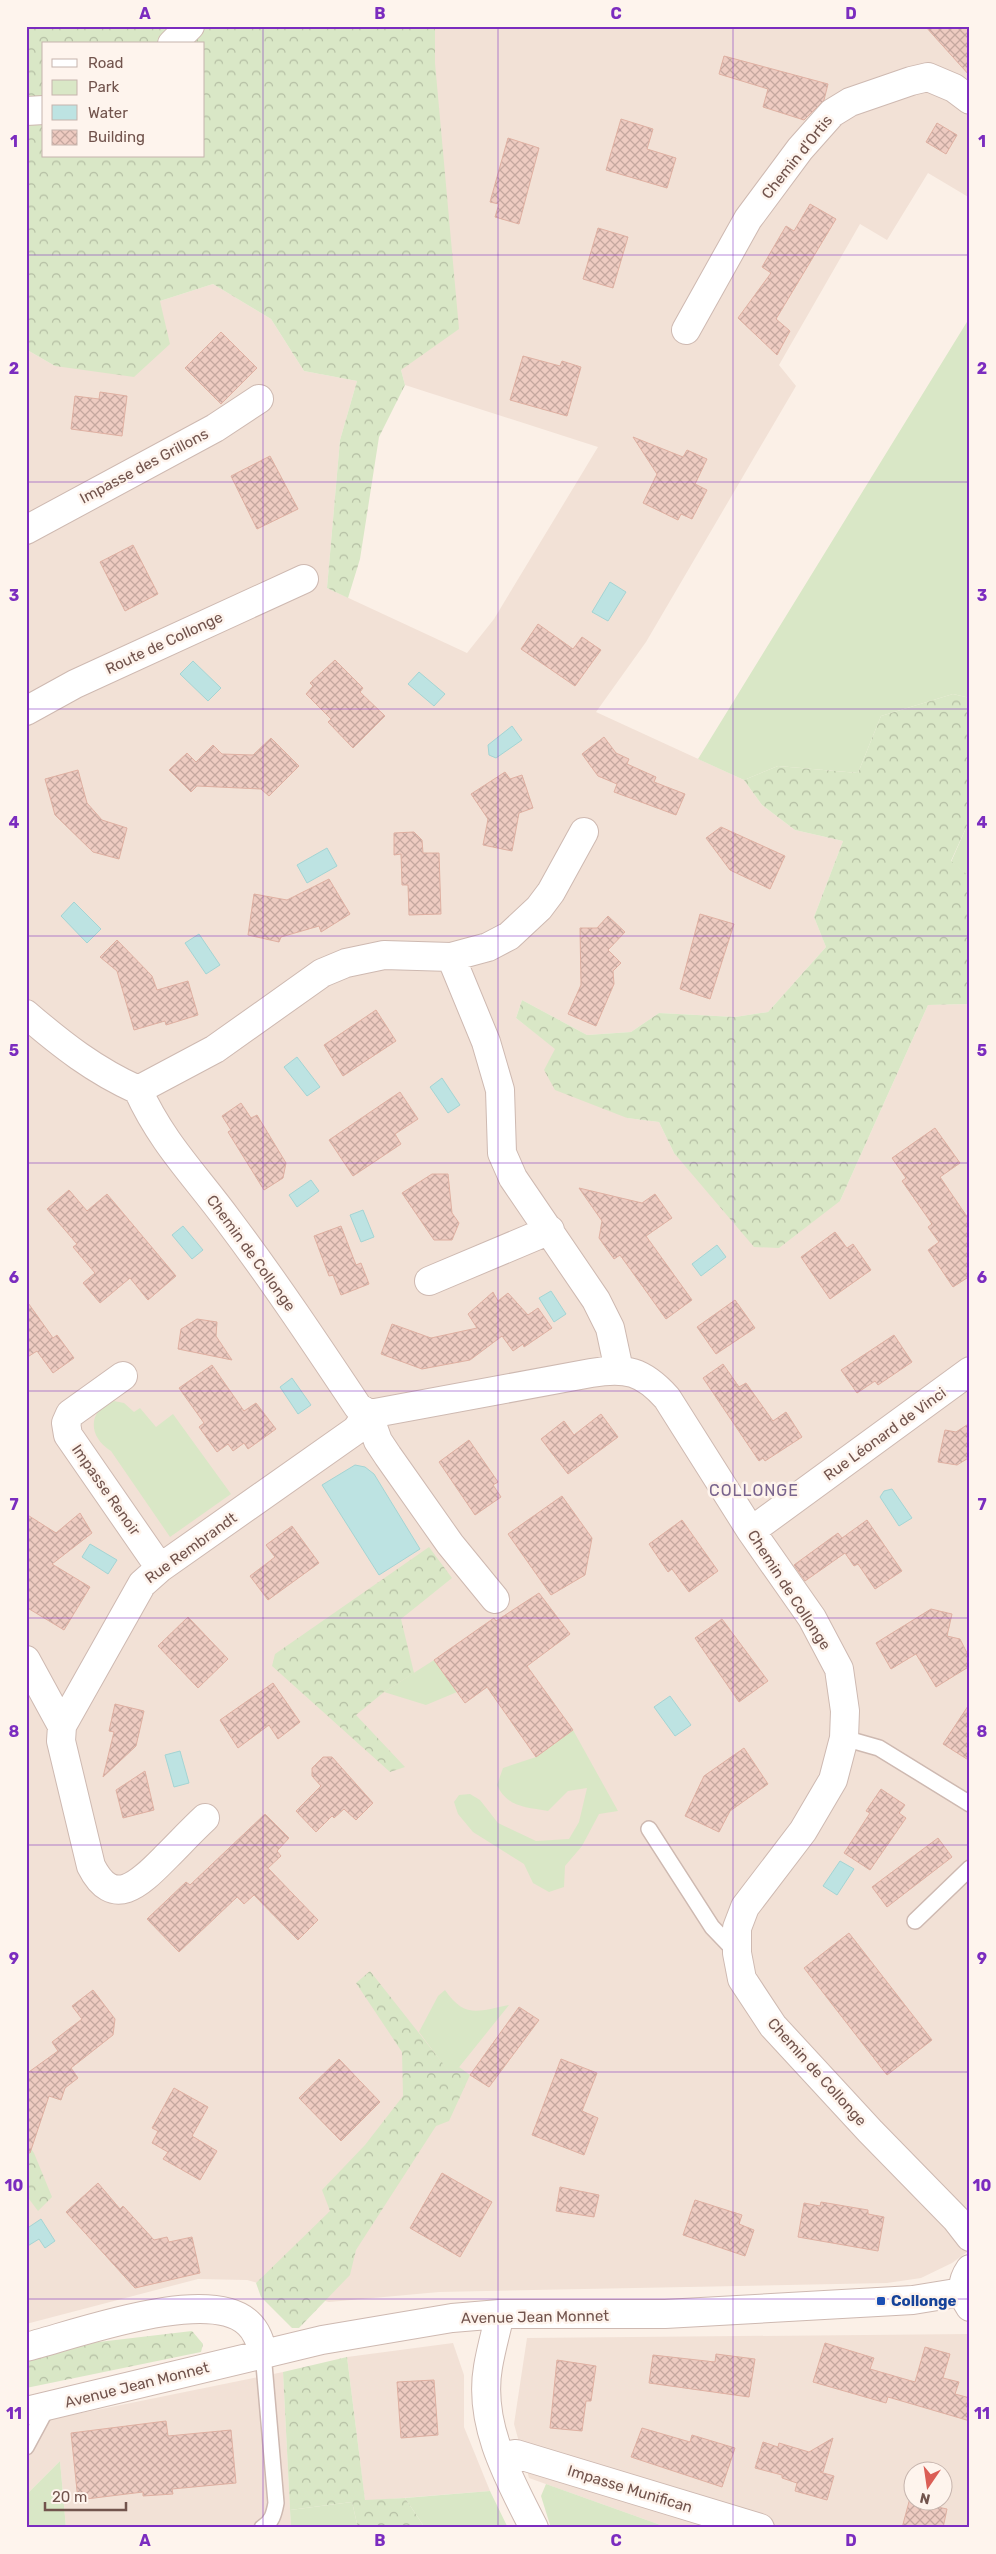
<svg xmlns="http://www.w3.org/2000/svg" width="996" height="2554" font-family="Rubik,sans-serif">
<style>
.residential{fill:#f2e1d6;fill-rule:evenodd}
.green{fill:#d9e7c6}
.forest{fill:url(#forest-crowns);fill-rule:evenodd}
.water{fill:#bde3e2;stroke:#a4d4d3}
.building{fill:url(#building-cross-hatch);stroke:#dfb0a2}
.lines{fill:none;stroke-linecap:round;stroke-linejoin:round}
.service-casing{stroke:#ceb9b1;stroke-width:18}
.minor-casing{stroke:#ceb9b1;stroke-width:30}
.service{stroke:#fff;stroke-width:15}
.minor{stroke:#fff;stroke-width:28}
.grid{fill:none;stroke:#7b2cbf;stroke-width:1;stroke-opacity:0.55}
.transit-dot{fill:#1a4fb4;stroke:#fef4ed;stroke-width:2}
.labels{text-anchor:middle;stroke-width:5;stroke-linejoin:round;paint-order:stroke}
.street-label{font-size:15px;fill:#72544d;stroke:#fef4ed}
.transit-label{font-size:15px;font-weight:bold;fill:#164399;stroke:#fef4ed;text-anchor:start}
.neighbourhood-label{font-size:16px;letter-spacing:1px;fill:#7a658e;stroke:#fef4ed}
.neatline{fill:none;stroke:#7b2cbf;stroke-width:2}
.grid-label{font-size:16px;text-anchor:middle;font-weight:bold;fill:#7b2cbf}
</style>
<defs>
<pattern id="forest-crowns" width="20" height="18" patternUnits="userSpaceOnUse" patternTransform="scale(1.25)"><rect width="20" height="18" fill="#d9e7c6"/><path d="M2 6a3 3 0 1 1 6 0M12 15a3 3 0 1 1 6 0" fill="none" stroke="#b4bea3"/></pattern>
<pattern id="building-cross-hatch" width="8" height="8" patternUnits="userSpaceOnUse" patternTransform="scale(1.25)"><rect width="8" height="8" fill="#eecbc1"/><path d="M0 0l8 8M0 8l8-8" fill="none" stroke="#c5a79f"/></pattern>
</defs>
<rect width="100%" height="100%" fill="#fbf0e7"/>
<path class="residential" d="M435,26h535v172l-42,-25 -41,67 -27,-16 -81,141 17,21 -150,256 -50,70 148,68 18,25 33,25 48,11 -29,76 12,30 -58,65 -33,5 -76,-4 -28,19 -44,3 -65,-35 -6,18 40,31 71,69 32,4 15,31 166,48 88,-196 40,-1 2,-3v1249l-18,13 -31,15 -34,5 -448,9 -110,10 -82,-22 -49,-1 -172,45v-1972l3,-1 26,15 105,-65 53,-17 58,35 33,52 53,10 -17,59 -13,148 140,65 27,-34 104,-172 -193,-62 -4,-15 34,-307z
M970,2334v194h-301l-140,-50 -15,-54 13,-86zM914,2472h30v30h-30z
M453,2343l11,32v52l26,64 -125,10 -18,-144z
M283,2372l8,156h-225l-6,-67 -34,34v-68l31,-9z"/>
<path class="green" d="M970,317v381l-17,-4 -72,22 -23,57 -80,-7 -34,14 -46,-21z
M970,819v58l-19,-15z
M114,1401l10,2 10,9 6,-4 16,19 17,-13 58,80 -61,43 -59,-86c-23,-14 -24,-41 3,-50z
M434,1660l23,32 -31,13 -42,-13z
M573,1730l45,81 -19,3 -17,32 -17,20 -1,21 -15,5 -16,-9 -9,-19 -51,-32 -15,-18 -4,-12 5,-7 11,-1 10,6 18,23 38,18 33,-2 10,-17 8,-34 -19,3 -20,20c-23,-4 -41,-4 -51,-26l6,-17 33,-11z
M445,1990c20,29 33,21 64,15l-57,71 -33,-44 19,-36z
M60,2461l6,67h-40v-33z
M546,2484l123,44h-118l-10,-32z
M490,2491l18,37h-83l-20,-30z
M352,2502l6,26h-67l-1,-18z"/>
<path class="forest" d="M26,26h409v37l24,266 -58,41 4,15 -26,52 -19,122 -12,39 -21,-10 13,-148 17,-59 -53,-10 -33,-52 -58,-35 -53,17 10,43 -36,33 -79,-11 -26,-15 -3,1zM44,44h160v112h-160z
M953,694l17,4v121l-19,42 19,16v124l-2,3 -40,1 -88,196 -61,47 -25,-1 -80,-94 -15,-31 -32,-4 -72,-28 -11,-20 11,-21 -39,-31 6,-18 65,35 44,-3 28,-19 76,4 33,-5 58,-65 -12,-30 29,-76 -48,-11 -33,-25 -18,-25 34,-14 80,7 23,-57z
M429,1547l23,31 -51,41 13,54 -30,19 -28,23 49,52 -15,5 -118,-106 3,-12z
M370,1971l82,104 7,-8 11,8 -21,46 -13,5 -80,124 -6,25 -51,53h-7l-31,-31 -5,-14 74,-72 -8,-21 43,-45 38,-49 -1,-44 -46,-69z
M26,2142l8,11 18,44 -14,14 -12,-16z
M192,2331l11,13 -2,8 -175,36v-31l47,-12z
M347,2357l18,143 40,-2 20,30h-67l-6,-26 -62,8 -7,-138z"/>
<path class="water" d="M610,582l16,10 -18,29 -16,-9z
M193,661l28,27 -13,13 -28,-27z
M419,672l26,22 -11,12 -26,-22z
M512,726l10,14 -26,18 -7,-3 -1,-10z
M327,848l10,18 -30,17 -10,-18z
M74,902l27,27 -14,14 -26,-27z
M199,934l21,31 -14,9 -21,-31z
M297,1057l23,30 -13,9 -23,-29z
M442,1078l18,27 -12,8 -18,-26z
M311,1180l8,11 -22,16 -8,-12z
M363,1210l11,27 -13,5 -11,-27z
M183,1226l20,24 -11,9 -20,-24z
M717,1245l9,12 -25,19 -9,-12z
M551,1291l15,23 -12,8 -15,-24z
M292,1378l19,27 -13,9 -18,-27z
M355,1465l10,2 9,7 46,75 -41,26 -57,-90z
M892,1489l20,29 -13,8 -19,-29 4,-6z
M90,1544l27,16 -9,14 -26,-17z
M670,1696l21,29 -16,11 -21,-29z
M180,1751l9,32 -15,4 -9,-32z
M840,1861l14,8 -17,26 -14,-9z
M41,2219l14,22 -10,7 -6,-9 -13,8v-18z"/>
<path class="building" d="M925,26h45v50z
M724,56l104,28 -4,16 -20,20 -41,-13 5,-18 -49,-15z
M621,119l32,10 -6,20 29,9 -9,30 -61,-18z
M937,123l20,12 -11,19 -20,-12z
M508,138l31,10 -20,76 -24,-7 4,-13 -9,-2z
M810,204l26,15 -60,100 14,12 -13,24 -39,-37 33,-45 -9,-6 24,-41 8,5z
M598,228l30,9 -15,51 -30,-9z
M221,332l36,36 -36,36 -36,-36z
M523,356l37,10 2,-5 19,6 -14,49 -57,-16z
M100,392l27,4 -5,40 -51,-7 4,-33 24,3z
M633,437l50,20 4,-7 20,9 -12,25 12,6 -15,29 -11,-5 -3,6 -35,-17 14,-29z
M270,456l28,53 -41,20 -26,-53z
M133,545l25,49 -33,17 -25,-49z
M538,624l35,25 9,-12 19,13 -26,36 -54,-37z
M335,660l28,28 -3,4 25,24 -32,32 -25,-26 3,-3 -25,-25 7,-8 -3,-3z
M604,737l12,16 13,6 -2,5 29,13 -2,5 31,12 -9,21 -62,-23 3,-8 -19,-8 -16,-22z
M271,738l28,28 -30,30 -8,-7 -64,-3 -6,6 -22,-22 18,-17 9,9 17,-17 9,9 31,1z
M78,770l9,33 15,17 25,8 -8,31 -26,-7 -38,-37 -10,-36z
M505,772l5,7 12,-4 11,33 -14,5 -7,38 -29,-6 5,-26 -17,-25z
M721,827l64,29 -15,33 -40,-19 -24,-32z
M414,832l8,8 1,13h16l2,61 -32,1 -1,-30h-6l-1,-31 -7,1v-22z
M329,879l21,35 -29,18 -2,-6 -38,11 -2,5 -31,-7 6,-41 33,6z
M700,914l34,10 -24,75 -30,-10z
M608,916l17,16 -17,18 13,13 -8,8 1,13 -18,42 -28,-12 13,-29 -1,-57h17z
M117,940l35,36 5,14 31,-9 10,34 -32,10 -1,-4 -31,9 -17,-59 -17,-14z
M376,1010l20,31 -53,35 -19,-31z
M400,1092l18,27 -23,15 6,10 -48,32 -24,-36z
M241,1103l10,15 6,-3 29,48 -3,15 -19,12 -36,-58 3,-2 -9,-14z
M935,1128l25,35 -20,14 30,44v55l-17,11 -25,-37 11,-8 -11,-15 4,-3 -30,-43 4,-3 -14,-20z
M432,1174h16l4,39 7,10 -7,17h-18l-32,-47z
M579,1188l63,15 13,-9 17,24 -26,18 46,64 -26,19 -46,-64 -6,4 -15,-21 3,-17z
M69,1190l18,21 20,-17 69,82 -28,24 -18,-22 -30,25 -17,-20 12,-10 -22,-26 4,-3 -30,-35z
M341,1226l15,39 5,-2 8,21 -28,11 -8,-20 -4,1 -15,-40z
M835,1232l12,16 6,-4 18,26 -41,29 -29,-42z
M493,1292l5,9 10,-8 20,22 10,-7 14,20 -28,19 -1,-3 -10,7 -11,-15 -32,24 -48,9 -41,-15 11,-30 39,14 46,-10 -9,-14z
M26,1300l27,38 4,-3 17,23 -21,15 -16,-22 -11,7z
M735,1300l20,28 -39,26 -19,-27z
M197,1319l20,3 -1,14 16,24 -54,-11 3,-20z
M894,1335l18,27 -34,23 -3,-4 -18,12 -16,-23z
M723,1364l16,23 7,-4 27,38 13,-9 16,25 -37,24 -2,-3 -4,3 -56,-83z
M212,1365l32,46 12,-8 20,26 -28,20 -4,-6 -11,8 -5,-7 -11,8 -18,-25 5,-4 -25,-35z
M601,1414l17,23 -50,37 -27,-35 23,-18 10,14z
M970,1423v34l-13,8 -19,-3 7,-32 11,2z
M469,1440l29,42 -5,3 8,12 -26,18 -36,-53z
M562,1496l30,42 -7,37 -34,20 -43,-61z
M80,1513l12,20 -40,31 38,23 -26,43 -38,-23v-93l30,19z
M682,1520l36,51 -29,21 -17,-23 -4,3 -19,-28z
M867,1520l35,51 -27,18 -17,-25 -4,2 -9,-13 -40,28 -11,-16 44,-32 4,5z
M292,1526l27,37 -51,37 -18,-24 25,-19 -9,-12z
M539,1593l31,41 -43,32 46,64 -37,27 -49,-70 -22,16 -31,-43 60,-42 2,3z
M931,1609l21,5 -5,22 13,3 10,20v7l-34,21 -20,-33 -25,15 -15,-26z
M188,1617l40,42 -30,29 -40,-42z
M722,1619l46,62 -29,21 -44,-64z
M273,1683l27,39 -22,17 -9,-14 -31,23 -18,-28z
M970,1703v58l-27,-17z
M115,1704l29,7 -8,35 -33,31 11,-45 -5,-1z
M744,1748l24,36 -38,27 -11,21 -34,-16 19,-40z
M323,1757h9l41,46 -17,17 -12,-11 -10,9 -2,-2 -16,16 -20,-21 25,-25 -9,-10v-8z
M145,1771l9,39 -31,8 -7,-28z
M881,1789l24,16 -6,8 7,5 -36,52 -26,-17 26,-40 -4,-2z
M265,1814l24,24 -12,13 4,5 -13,12 50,52 -20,20 -44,-45 -10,9 -7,-7 -58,55 -32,-33 39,-37 4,3z
M938,1838l14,19 -65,50 -15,-20z
M849,1933l83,107 -45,35 -83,-107z
M93,1990l22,29 -2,16 -42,33 7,10 -13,10 -4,12 -12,-4 -19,57 -4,-1v-78l32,-23 -6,-9 30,-23 -10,-13z
M519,2007l20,13 -50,67 -19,-12z
M339,2059l41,43 -39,39 -42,-43z
M561,2059l36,14 -15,38 16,7 -14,37 -52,-20z
M174,2088l34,19 -16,29 25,15 -17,29 -37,-21 5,-7 -16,-9 6,-12 -6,-3z
M442,2173l50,29 -32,55 -50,-29z
M98,2183l22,26 3,-3 31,34 13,-3 2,5 23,-5 8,36 -65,15 -69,-76z
M560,2187l39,8 -5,22 -38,-6z
M695,2200l47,15 -3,9 15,6 -9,26 -62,-21z
M821,2202l47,8v4l16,3 -6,34 -80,-14 6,-34 16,3z
M825,2343l49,15 -4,11 45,13 10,-35 25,7 -7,24 16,4 -4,12 15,4v23l-82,-24 -2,6 -73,-21z
M716,2354l39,5 -6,38 -100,-14 4,-28 62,7z
M557,2360l39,6 -5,35h-5l-4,30 -32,-3z
M434,2380l4,55 -37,3 -4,-56z
M166,2421l2,15 63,-6 5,53 -64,6 1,5 -30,2v-4l-65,8 -7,-67z
M642,2428l48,14 2,-7 43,13 -13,39 -91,-30z
M833,2438l-10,34h-3l14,4 -7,24 -32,-9 2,-8 -15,-5v-3l-27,-7 8,-26 15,5 1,-4 30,9z
M910,2498l4,4 33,7 -4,19h-41z"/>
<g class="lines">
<defs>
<path id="service" d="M844,1738l35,10 91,56
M649,1829l63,98 24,25
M915,1921l55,-53
M26,2447l22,-41
M262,2528c10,-6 12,-14 14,-25l-13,-150"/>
<path id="minor" d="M172,44l18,-18
M26,111l18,-1
M686,330l62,-111 52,-70 32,-36 18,-11 61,-21 17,-4 26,11 16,12
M26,530l189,-102 44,-29
M26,711l49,-27 229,-105
M451,957l35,85 14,48 2,63 11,25 83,122 14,28 9,42
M26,1014c36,31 68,56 112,76
M138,1090c24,53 57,85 90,130 46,61 88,124 130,187l10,6h7l216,-40c35,-6 52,-2 76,25l84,133 61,87 27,51 6,42 -1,27 -11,42 -30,51 -58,76 -8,21v25l5,26 31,47 97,105 86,88 14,18
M138,1090l77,-41 107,-76 24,-10 38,-8 67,2 37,-10 21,-11 30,-28 12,-16 33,-60
M429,1281l121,-51
M123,1376l-53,38 -4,9 2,12 92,133
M368,1413l10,28 10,15 62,88 45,55
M751,1531l219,-160
M26,1660l36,66
M205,1818c-13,12 -25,25 -38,38 -25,25 -53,56 -76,10l-30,-125 1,-15 80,-142 18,-16 196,-138 12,-17
M970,2269c-9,13 -9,25 0,38
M500,2314c-4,18 -9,35 -12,53 -10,57 21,112 46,161
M26,2347c48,-12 182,-62 222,-24 9,8 12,19 15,30
M26,2411l296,-71 130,-22 48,-4h165l248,-14 49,-8
M500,2456l16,-2 244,74"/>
</defs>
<use href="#service" class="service-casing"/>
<use href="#minor" class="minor-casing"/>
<use href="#service" class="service"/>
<use href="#minor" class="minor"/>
</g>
<path class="grid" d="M263,26v2502M498,26v2502M733,26v2502M26,255h944M26,482h944M26,709h944M26,936h944M26,1163h944M26,1391h944M26,1618h944M26,1845h944M26,2072h944M26,2299h944"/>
<rect class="transit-dot" x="876" y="2296" width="10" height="10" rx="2.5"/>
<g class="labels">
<g class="street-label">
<text transform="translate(797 157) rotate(-51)" y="5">Chemin d'Ortis</text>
<text transform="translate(144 466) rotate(-28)" y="5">Impasse des Grillons</text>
<text transform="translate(164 643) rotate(-25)" y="5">Route de Collonge</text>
<text transform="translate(251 1253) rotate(54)" y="5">Chemin de Collonge</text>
<text transform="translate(885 1434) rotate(-36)" y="5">Rue Léonard de Vinci</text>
<text transform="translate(106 1490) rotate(55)" y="5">Impasse Renoir</text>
<text transform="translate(191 1548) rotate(-36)" y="5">Rue Rembrandt</text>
<text transform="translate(789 1590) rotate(57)" y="5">Chemin de Collonge</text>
<text transform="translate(817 2072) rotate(48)" y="5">Chemin de Collonge</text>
<text transform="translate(535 2317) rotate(-1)" y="5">Avenue Jean Monnet</text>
<text transform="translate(137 2385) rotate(-14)" y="5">Avenue Jean Monnet</text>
<text transform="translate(630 2489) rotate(17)" y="5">Impasse Munifican</text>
</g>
<g class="transit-label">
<text x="891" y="2306">Collonge</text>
</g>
<g class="neighbourhood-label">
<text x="754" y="1496">COLLONGE</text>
</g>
</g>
<rect width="996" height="2554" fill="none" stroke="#fef4ed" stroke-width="55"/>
<rect x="42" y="42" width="162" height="115" fill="#fef4ed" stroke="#c6b4ad"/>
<rect x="52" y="59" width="25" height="8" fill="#ffffff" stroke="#c6b4ad"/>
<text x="88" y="68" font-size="15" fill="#72544d">Road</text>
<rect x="52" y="80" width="25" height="15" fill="#d9e7c6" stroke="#c6b4ad"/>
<text x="88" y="92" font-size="15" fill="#72544d">Park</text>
<rect x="52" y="105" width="25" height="15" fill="#bde3e2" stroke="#c6b4ad"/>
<text x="88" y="118" font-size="15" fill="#72544d">Water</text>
<rect x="52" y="130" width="25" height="15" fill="url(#building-cross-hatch)" stroke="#c6b4ad"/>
<text x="88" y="142" font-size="15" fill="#72544d">Building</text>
<g transform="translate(928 2486) rotate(193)"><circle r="24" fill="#fef4ed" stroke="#c6b4ad"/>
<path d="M0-4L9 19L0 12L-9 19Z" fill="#db5e56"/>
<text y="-8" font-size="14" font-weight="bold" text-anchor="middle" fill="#72544d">N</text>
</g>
<path d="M45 2502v8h81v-8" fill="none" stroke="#72544d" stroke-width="2.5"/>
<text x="52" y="2502" font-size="15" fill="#72544d" stroke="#fef4ed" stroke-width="4" paint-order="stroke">20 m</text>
<rect x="28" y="28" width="940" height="2498" class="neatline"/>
<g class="grid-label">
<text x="145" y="19">A</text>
<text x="380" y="19">B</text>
<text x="616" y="19">C</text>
<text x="851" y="19">D</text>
<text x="14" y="147">1</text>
<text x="982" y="147">1</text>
<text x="14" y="374">2</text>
<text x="982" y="374">2</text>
<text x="14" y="601">3</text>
<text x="982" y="601">3</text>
<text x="14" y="828">4</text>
<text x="982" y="828">4</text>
<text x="14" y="1056">5</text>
<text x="982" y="1056">5</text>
<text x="14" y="1283">6</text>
<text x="982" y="1283">6</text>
<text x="14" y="1510">7</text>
<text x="982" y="1510">7</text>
<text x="14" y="1737">8</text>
<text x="982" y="1737">8</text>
<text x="14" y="1964">9</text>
<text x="982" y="1964">9</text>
<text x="14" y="2191">10</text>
<text x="982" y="2191">10</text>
<text x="14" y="2419">11</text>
<text x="982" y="2419">11</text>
<text x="145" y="2546">A</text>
<text x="380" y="2546">B</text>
<text x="616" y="2546">C</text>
<text x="851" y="2546">D</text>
</g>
</svg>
